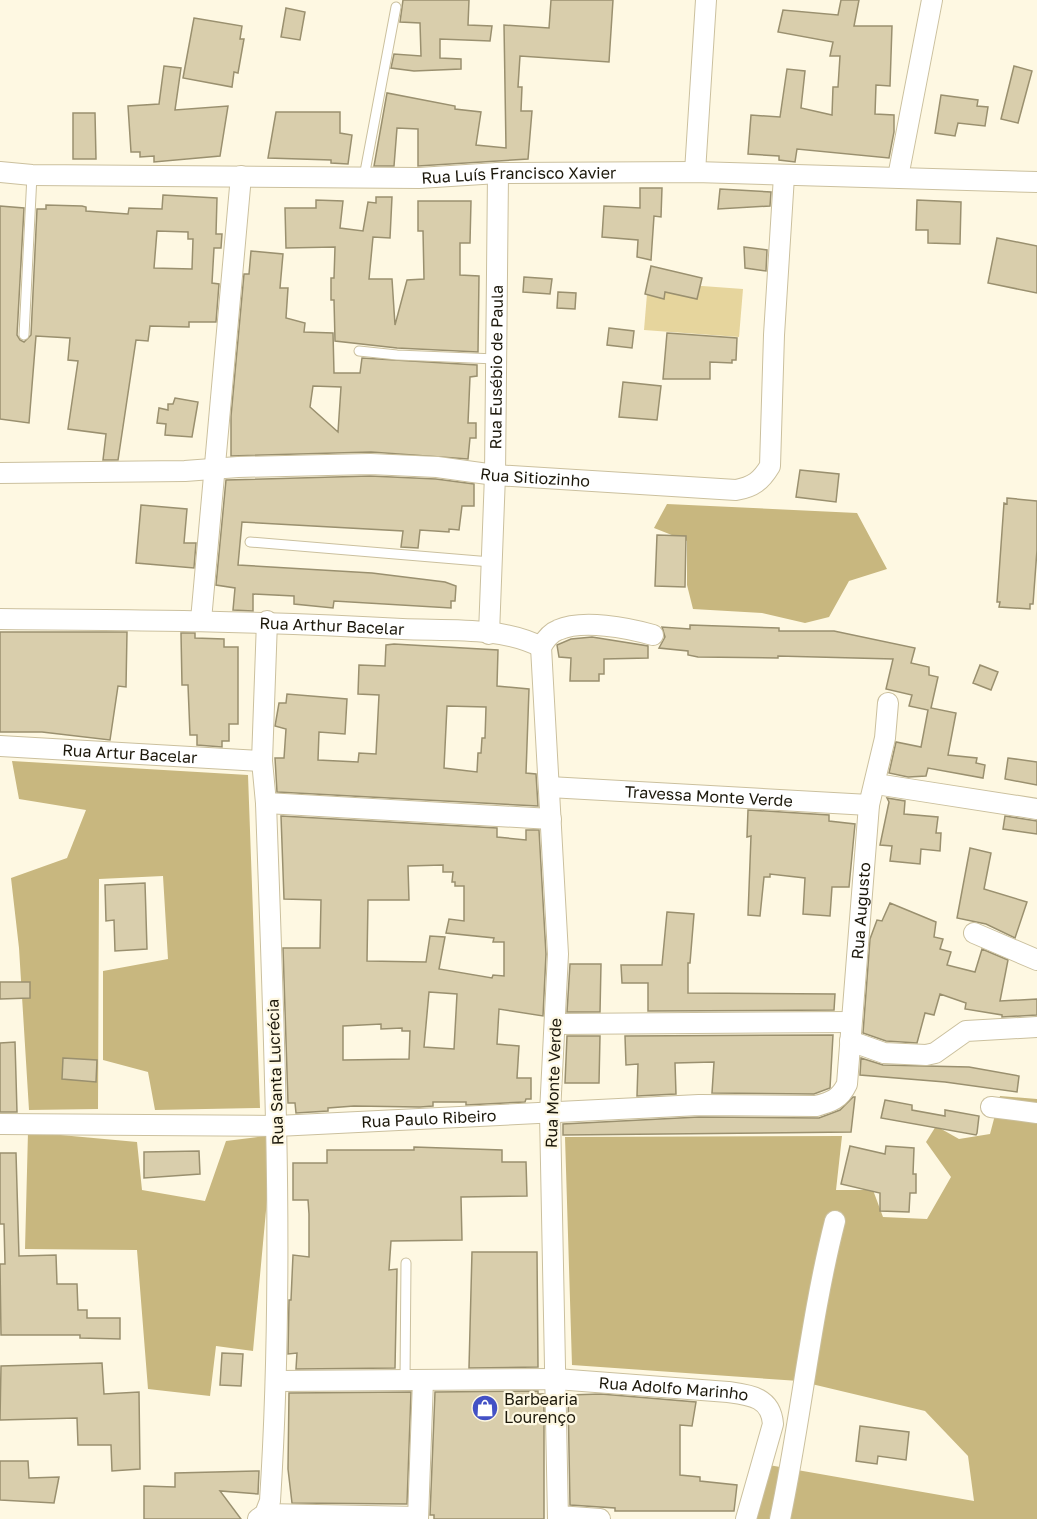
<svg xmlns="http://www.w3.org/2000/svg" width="1037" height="1519" font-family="'Golos Text',sans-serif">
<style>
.green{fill:#e6d59d}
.forest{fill:#c8b77f}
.building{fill:#d9ceac;stroke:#9a906f;stroke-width:1.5;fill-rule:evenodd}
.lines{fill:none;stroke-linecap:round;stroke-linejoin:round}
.service-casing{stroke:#cbc09e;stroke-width:11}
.minor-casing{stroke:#cbc09e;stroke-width:22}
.service{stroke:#fff;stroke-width:9}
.minor{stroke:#fff;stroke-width:20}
.labels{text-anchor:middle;stroke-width:4.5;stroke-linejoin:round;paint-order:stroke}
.street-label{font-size:16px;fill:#1d190c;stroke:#fef8e2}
.poi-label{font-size:16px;fill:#1d190c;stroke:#fef8e2;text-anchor:start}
</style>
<rect width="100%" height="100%" fill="#fef8e2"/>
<path class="green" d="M648,282l95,7 -4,48 -95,-7z"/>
<path class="forest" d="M667,504l190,9 30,56 -38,12 -20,36 -24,6 -43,-10 -69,-4 -6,-24v-44l-33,-13z
M12,761l236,14 12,333 -105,2 -7,-38 -45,-12v-89l65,-12 -5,-83 -64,3 -1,230 -69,1 -10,-162 -8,-70 56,-20 19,-48 -67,-11z
M1000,1096l37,3v420h-285l11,-55 211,37 -6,-45 -43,-45 -126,-30 -227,-16 -7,-228 277,-1 -6,54h37l10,27 44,2 24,-42 -25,-35 10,-16 23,13 31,-5z
M28,1132l109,10 5,48 63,11 21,-60 47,-6 -20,216 -37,-5 -6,50 -62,-7 -11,-139 -112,-1z"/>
<path class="building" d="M403,0h66l-1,25 24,1 -2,15 -50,-2v19l21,1v10l-47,2 -23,-3 3,-14 27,2 -1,-33 -20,-1z
M551,0h62l-4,62 -89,-6 -2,31h4l-1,24h11l-4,48 -110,7v-37l-21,-1 -3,38h-20l13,-73 68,13v3l26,3 -5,33 30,3 -2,-123 45,3z
M841,0h18l-5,26h38l-2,60 -14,-1 -1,29 19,1v17l-5,26 -92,-9 -2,13 -16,-2v-4l-31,-2 3,-39 29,2 7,-48 18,2 -4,37 31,7 1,-28h5l2,-31h-10l3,-14 -55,-10 5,-22 55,5z
M286,8l19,4 -5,28 -19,-3z
M194,18l48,8 -2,13h4l-6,34 -4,-1 -2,15 -49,-9z
M164,66l17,2 -6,42 53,-4 -8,50 -66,6v-6l-14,1v-5h-9l-3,-46 31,-2z
M1014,66l18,5 -14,52 -17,-4z
M941,95l37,5 -1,6 11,1 -3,19 -27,-3 -3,13 -20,-3z
M276,112h64v21l12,2 -4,29 -17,-1v-3l-63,-2z
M73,113h22l1,46h-23z
M640,188h22l-1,29 -7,-1 -3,44 -14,-3 1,-17 -36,-3 2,-31 36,2z
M720,189l51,3 -1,14 -52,3z
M163,195l54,3 -1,36h6l-1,14h-7l-2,35 7,1 -3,38h-27v5l-39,-1 -2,15 -12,-1 -18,120h-15l3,-26 -38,-5 10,-68 -10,-1 2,-22 -34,-2 -7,87 -29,-4v-213l24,2 -7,127 3,5 4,2 7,-7 6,-126h9v-4l36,1 4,1v4l42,3 1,-6 33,1zM157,231l31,1v7h5l-1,30 -38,-1z
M376,197h16l-2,41 -17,-1 -4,42h23l3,46 12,-45 17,-1 -1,-48h-5v-30h53l-1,42h-10v32l19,1 -1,76 -81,-4 -62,-7 -1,-41h-3v-22h3l1,-31 -49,1 -1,-40h31v-8l27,1 -3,27 23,3 5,-29 8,1z
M917,200l44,2 -1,42 -32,-1v-13h-12z
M997,238l40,8v47l-49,-10z
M744,247l23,3 -1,21 -21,-3z
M251,251l32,3 -3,34h8l-2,30 19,5 -1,9 29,1 1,40h26l2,-15 115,7v11l-7,1 -2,46h8v15h-6l-2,21 -97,-7 -140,4v-40l13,-142h5zM313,386l28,1 -3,45 -28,-25z
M651,266l51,12 -5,21 -32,-7 -1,7 -19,-5z
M524,277l28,2 -2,15 -27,-2z
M558,292l18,1 -1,16 -18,-1z
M609,328l25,3 -2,17 -25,-3z
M667,333l70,5 -1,22h-4v3l-22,-1v17h-47z
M623,382l38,4 -4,34 -38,-3z
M175,398l23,4 -6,35 -27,-2 1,-11 -9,-1 2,-15 9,2v-6h5z
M800,470l39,4 -3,28 -40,-5z
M370,476l66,3 38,5v22h-12l-3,24 -10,-1v3l-29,-2 -2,18 -17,-1 2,-16 -161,-9 -4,43 134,8 73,9 11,4 -1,15h-4v7l-117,-7 -1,7 -39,-4v-8l-41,-2v17l-20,-1 2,-22 -19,-3 10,-105z
M1007,498l30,3v49l-4,54h-3v5l-31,-2 1,-5h-3l7,-99 3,1z
M141,505l46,4 -3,34h12l-2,25 -58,-5z
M657,535l29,1 -1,51 -30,-1z
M690,625l89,3v3h55l81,17 -4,15 18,4v8l9,2 -7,31 25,5 -8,42 29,3 -1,5 9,2 -2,13 -55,-10 -2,8 -18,1 -19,-4 7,-31 25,5 7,-37 -19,-4 3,-11 -26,-6 7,-30 -115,-3v2l-80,-1 -10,-2v-4l-29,-3 6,-11 -3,-10 28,2z
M0,632h127l-1,55 -8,-1 -8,54 -68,-8h-42z
M181,633h14v5l29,1v8h14v77h-9v17h-7v6l-25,-2v-10h-7l-2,-50h-6z
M592,637l56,9v12l-44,1v15h-5v7h-29l1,-23 -12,-1 -2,-12 14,-6z
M394,644l104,6 -1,36 32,3 -3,84 10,1 2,32 -261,-14 -2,-34h9l2,-29 -11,-3 4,-23h7l1,-9 60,5 -2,35 -26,-2 -1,28 40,2 1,-9 17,1 3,-59 -21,-1 1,-29 26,1 1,-21zM447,706l39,1 -1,31h-3l-1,15h-3l-1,19 -33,-4z
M980,665l18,7 -7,18 -18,-7z
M1008,758l29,4v23l-32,-6z
M887,798l18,3 -1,13 34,3 -2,16h5l-1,18 -19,-2 -1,15 -30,-3 2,-15 -12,-1 9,-43z
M748,810l81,5v6l26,3 -6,63h-17l-2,29 -27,-2 2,-36 -35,-4v3h-6l-4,39 -12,-1 3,-79 -4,1z
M281,816l216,12v9l29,3v-10h13l7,124 -3,62 -44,-7 -2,35 22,2 -2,32h14v21h-5l-1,3 -59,3v-3h-33v4l-13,1 -66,-1 -26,2v3l-32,2 -1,-10h-7l-5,-155h37l1,-48 -37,-1zM443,865v7h10l-1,10h3v4h9v35l-15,-2 -3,14 48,5 -1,4h11v34l-11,-1 -1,3 -53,-9 6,-32 -15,-1 -4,26 -59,-1 1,-61h41l-1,-34zM429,992l28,2 -3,55 -30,-2zM381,1024v5l21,-1v3h8l-1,28 -66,1v-34z
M1005,816l32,5v13l-34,-5z
M970,848l21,5 -7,36 43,13 -12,36 -29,-14 -29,-6z
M145,883l2,66 -32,2 -1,-31 -8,1 -1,-36z
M890,903l46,19 -2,15 9,2 -3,10 11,3 -4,13 28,7 7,-23 26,11 -8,41 37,-2v16l-35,2v-2l-37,-6 1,-6 -26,-9 -6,21 -9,-2 -8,30 -31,-2 -23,-8 7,-94 7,-19 5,1z
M667,912l27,2 -4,49h-2v30l147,1 -1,16 -186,1v-28h-26l-1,-18h41z
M570,964h31l-1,48h-33z
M0,982h30v16l-30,1z
M833,1035l-3,53 -16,6 -102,-1 2,-31 -39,1 1,31 -39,2 1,-32 -12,1 -1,-29z
M567,1036h33l-1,47h-34z
M15,1042l2,70h-17v-69z
M63,1058l34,2 -1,22 -34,-3z
M861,1058l22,7 86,2 50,9 -2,16 -72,-10 -85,-7z
M853,1097h2l-4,35 -288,3v-11l136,-7 120,1 21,-8z
M885,1100l27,5v5l33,6v-6l34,6 -2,17 -1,2 -95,-17z
M850,1146l35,8 1,-8 28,2 -1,26h3v19h-6l-1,19 -29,-1v-18l-39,-9z
M414,1147l88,3v12h24l1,34 -66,1 1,43 -71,1 -2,29 8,-1 -2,99 -99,1 1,-16 -9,1 1,-54h2l2,-45 16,2v-43l-1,-14h-15v-37h34v-13h87z
M199,1151l1,23 -56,4v-26z
M0,1153h16l3,103 37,-1 1,29h20l1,26h9v8h33v21l-40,-1v-3h-79l-1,-71h5l-1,-40h-4z
M472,1252h65l1,115 -69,1z
M222,1353l21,1 -2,32 -21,-1z
M102,1363l2,31 35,-2 1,77 -28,2 -1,-26h-33l-1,-27 -77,2 1,-54z
M538,1391v3h6v125h-110v-4h-4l5,-123z
M411,1392l-4,112 -115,-1 -4,-34 1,-76z
M601,1394l95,8 -4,24 -12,-1v50l20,2v4l37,4 -3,26h-119v-3l-45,-3 -2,-110z
M860,1426l49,6 -3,28 -28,-4 -1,8 -21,-3z
M0,1461h28l1,17 30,-1 -5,26 -54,-3z
M259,1471l-1,23 -38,-3 21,28h-97v-33l31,1v-14z"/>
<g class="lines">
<defs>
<path id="service" d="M364,177l32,-170
M24,335l8,-160
M359,351l38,4 99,4
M250,542l241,20
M405,1380l1,-117"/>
<g id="minor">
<path id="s1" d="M0,172l32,3 387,3 79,-5 197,-1 342,10"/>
<path d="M695,172l11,-172"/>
<path d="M898,177l34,-177"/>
<path id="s2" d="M0,473l185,-2 53,-4 132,-3 67,3 58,8 241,15c17,-3 25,-9 34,-24l4,-131 10,-159"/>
<path id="s3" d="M0,619c134,1 268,2 402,10 44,2 99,-3 139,18 4,-7 9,-14 17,-17 25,-11 70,-2 95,5"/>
<path d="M201,620l40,-444"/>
<path id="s4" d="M489,634l6,-159 3,-302"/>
<path d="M541,647l17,307 -8,159 8,406"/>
<path id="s5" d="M0,746l262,15"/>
<path d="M876,784l161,25"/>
<path id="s6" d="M549,787l320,18"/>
<path d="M266,803l285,16"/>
<path d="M974,933l63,27"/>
<path d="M555,1024l296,-2"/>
<path d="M850,1041l34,12 42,2 9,-2 31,-22 71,-4"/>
<path d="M991,1107l46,6"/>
<path id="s7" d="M0,1124l277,2 422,-21 117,1c15,-4 24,-7 31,-22l22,-279 16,-67 3,-35"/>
<path id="s8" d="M278,1381l278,-2 172,13c22,3 43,5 45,32l-27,95"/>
<path d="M265,1514l153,3"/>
<path d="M558,1516l42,3"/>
<path d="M258,1519l7,-5 5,-13c15,-233 4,-465 -4,-698l-4,-42 5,-140"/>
<path d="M418,1519l5,-139"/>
<path d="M780,1519c21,-99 30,-200 55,-298"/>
</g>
</defs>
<use href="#service" class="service-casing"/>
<use href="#minor" class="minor-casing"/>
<use href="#service" class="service"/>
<use href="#minor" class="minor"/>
</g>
<defs>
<symbol id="shop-disc" viewBox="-11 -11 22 22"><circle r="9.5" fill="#4351c5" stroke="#fef8e2"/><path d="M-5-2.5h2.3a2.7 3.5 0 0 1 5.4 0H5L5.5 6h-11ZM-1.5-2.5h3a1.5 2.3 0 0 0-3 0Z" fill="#fff"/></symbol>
</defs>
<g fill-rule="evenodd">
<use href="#shop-disc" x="470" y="1393" width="30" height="30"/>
</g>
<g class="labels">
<g class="street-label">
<text dy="6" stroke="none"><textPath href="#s1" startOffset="519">Rua Luís Francisco Xavier</textPath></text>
<text dy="6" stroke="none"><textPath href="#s4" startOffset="267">Rua Eusébio de Paula</textPath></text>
<text dy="6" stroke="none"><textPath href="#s2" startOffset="536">Rua Sitiozinho</textPath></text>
<text dy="6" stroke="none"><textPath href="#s3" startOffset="332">Rua Arthur Bacelar</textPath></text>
<text dy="6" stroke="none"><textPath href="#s5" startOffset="130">Rua Artur Bacelar</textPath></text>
<text dy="6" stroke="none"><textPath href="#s6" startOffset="160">Travessa Monte Verde</textPath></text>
<text dy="6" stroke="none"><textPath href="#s7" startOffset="1030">Rua Augusto</textPath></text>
<text transform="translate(275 1072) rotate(-92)" y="6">Rua Santa Lucrécia</text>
<text transform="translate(553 1083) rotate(-88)" y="6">Rua Monte Verde</text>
<text dy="6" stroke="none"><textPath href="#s7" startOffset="429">Rua Paulo Ribeiro</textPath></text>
<text dy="6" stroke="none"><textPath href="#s8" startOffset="396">Rua Adolfo Marinho</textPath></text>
</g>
<g class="poi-label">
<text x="504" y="1405">Barbearia<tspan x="504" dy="18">Lourenço</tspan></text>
</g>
</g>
</svg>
